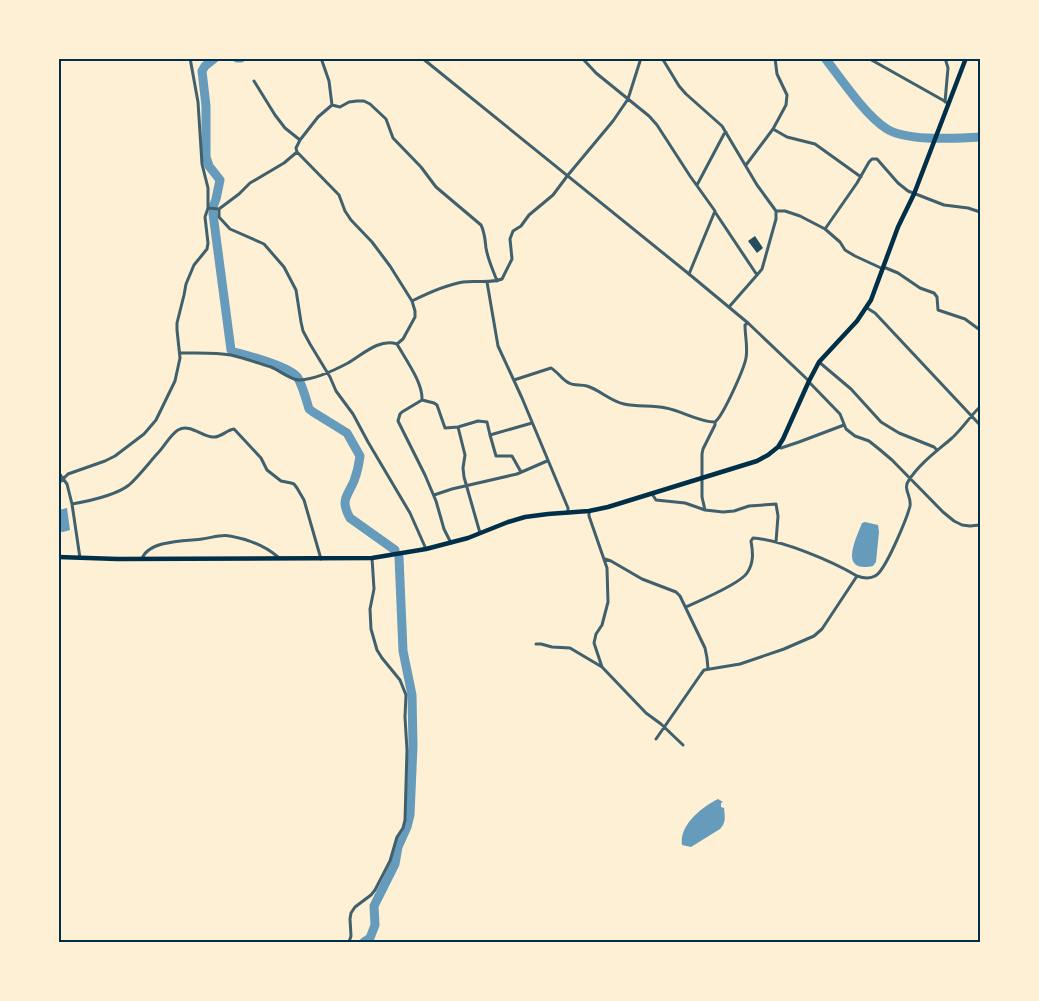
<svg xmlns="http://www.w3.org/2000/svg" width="1039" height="1001" font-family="'DM Sans',sans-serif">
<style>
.water{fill:#669bbc}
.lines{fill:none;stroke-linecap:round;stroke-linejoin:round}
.river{stroke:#669bbc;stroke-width:9}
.building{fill:#264d5e}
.minor{stroke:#3f606c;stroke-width:3}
.tertiary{stroke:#3f606c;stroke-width:3}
.primary{stroke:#003049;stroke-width:4.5}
.neatline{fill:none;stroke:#003049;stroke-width:2}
</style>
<rect width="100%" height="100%" fill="#fdf0d5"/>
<path class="water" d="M67,508l3,22 -7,2 -4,-1v-21z
M865,522l13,3 1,7 -3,30 -3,4c-35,7 -17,-27 -11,-43z
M718,799l5,3 -2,1v4l3,1c1,9 2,15 -4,21l-29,18 -9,-2c-3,-20 20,-38 36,-46z"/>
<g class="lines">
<path class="river" d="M215,58l-10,8 -3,5 4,35v51l3,9 11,14 -4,19 -3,8v7l18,136 2,2c13,3 59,15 65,26 5,9 8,21 11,31l4,3 34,21 13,23c-1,8 -3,17 -6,25 -7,16 -14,19 -4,37l45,32
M237,58h4
M825,58c16,21 41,58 62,71 22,13 68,9 93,8
M364,942l6,-4 5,-13 -1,-19 21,-42 3,-17 9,-20 3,-12 3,-69 -1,-51 -9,-44 -4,-94"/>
</g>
<path class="building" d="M755,236l8,12 -6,5 -9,-12z"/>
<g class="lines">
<path class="minor" d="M321,58l8,23 3,24 8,2 9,-5 8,-1h7l6,3 16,15 7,19 28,29 15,20 45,38c4,8 4,15 5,23 2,12 7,22 11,33
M582,58l14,15 53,43 8,9 33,51 25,35 -26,63
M662,58l17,28 7,8 36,32 35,59 19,26v8l-14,50 -5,6 -28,32
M868,58l80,45
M945,58l3,10 -3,34
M254,81l21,34 10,13 15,12
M773,129l14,8 28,7 46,33
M746,165l27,-36 13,-24 1,-10 -10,-21 -2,-16
M697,185l27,-51 2,-2
M208,208l11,1 20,-15 11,-11 34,-20 13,-11
M219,209v8l11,12 34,15 20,23 12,23 5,32 2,9 7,13 20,33 6,14 17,23 15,28 42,71 16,36
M776,211h9l15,5 25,13 15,13 5,8 10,6 26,12h5l12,5 22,15 14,5 3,4 1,13 27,9 15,11
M715,212l42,63
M825,229l32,-46 12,-21 3,-3h5l21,24 10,8 36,14 24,3 12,4
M487,282l11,64 24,52 46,110v5
M412,301c16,-8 33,-16 51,-19 13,-2 26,2 39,-3l10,-20 -2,-20 3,-8 8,-5 8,-11 24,-20 15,-20 45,-54 15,-22 13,-41
M867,308l8,5 105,112
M397,344c9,16 26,39 25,56l12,3 3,2 8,23 13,-1 7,28 -2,13 1,9 16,56
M180,353c16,0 35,-1 51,2 13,3 27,8 40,12 8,3 21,14 29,13 16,-1 33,-9 48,-17 14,-8 31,-25 49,-19l6,-5 12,-22v-6l-3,-10 -22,-35 -18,-24 -21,-22 -6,-9 -6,-16 -42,-43 -1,-4 4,-8 18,-23 14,-12
M819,362l32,27 30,33 18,11 35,14 3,3
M514,380l37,-12c7,4 11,12 18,15 5,3 12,1 18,3 13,4 23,15 37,18 14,3 28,1 42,4 16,3 33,14 49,14
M809,382l31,32 6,15 9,7 14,5 10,8 13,11 51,52 11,9 8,4 8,1 10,-1
M422,400l-20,12 -2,2 -2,7 27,54 11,26 8,28 7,14
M458,427l20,-6 9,1 3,13 42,-12
M490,435l6,21h16l9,16
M778,447l3,1 18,-6 45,-17
M58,472l9,12 5,20 8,54
M58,484l10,-10 37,-13 10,-5 29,-22 12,-14 19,-39 5,-23 -3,-28v-7l7,-28 2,-11 8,-19 13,-16 1,-6 -3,-26 3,-9v-20l-6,-24 -4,-62 -8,-44
M652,494l4,6 29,3 20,7 18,2 11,-1 15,-5 27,-2 2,12 -2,26
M434,495l18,-6 65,-15 30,-13
M72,504c17,-3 43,-8 57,-19 10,-9 19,-21 28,-31 7,-7 13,-19 21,-24 12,-7 24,7 35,7 8,1 13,-7 21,-8l27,29 6,12 14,11 10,2 3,1 3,4 7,12 17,59
M705,510l-3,-13v-43l1,-5 12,-24v-3c8,-6 29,-53 31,-64 2,-11 -1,-22 -1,-33l3,-2
M589,511v5l18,52 1,34 -6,23 -6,9 -2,9 8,24 44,46 15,11 22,21
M142,559c6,-19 44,-18 60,-20 9,-1 19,-5 28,-3 17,3 35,10 48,21
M605,559l6,2 31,18 34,13 4,4 25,52 2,10 1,11
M857,576c6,2 13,3 18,0 10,-4 32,-58 35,-70 2,-10 -8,-17 -1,-26 11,-17 28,-29 43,-42 11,-10 18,-22 28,-31
M536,644h5l11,3 18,1 32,19
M656,739l45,-65 3,-4 36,-6 44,-15 30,-13 8,-7 35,-53c-25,-15 -75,-36 -104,-38l-2,3c2,11 3,22 -4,32 -7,11 -48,28 -61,34
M349,942l2,-6 -1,-17 1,-6 4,-6 16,-12 4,-5 15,-29 7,-24 6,-9 2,-8 2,-70 -2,-33 1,-22 -6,-15 -18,-22 -5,-8 -6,-21 -1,-20 4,-20 -2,-31"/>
<path class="tertiary" d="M422,58l267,216 59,49 61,58"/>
<path class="primary" d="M58,557l60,2 254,-1 54,-9 42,-11 40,-16 17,-5 23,-3 41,-3 19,-4 149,-46 11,-6 10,-8 5,-8 26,-58 10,-19 38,-41 14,-21 27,-73 16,-33 52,-136"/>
</g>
<rect width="1039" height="1001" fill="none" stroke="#fdf0d5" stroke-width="120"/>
<rect x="60" y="60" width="919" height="881" class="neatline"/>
</svg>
